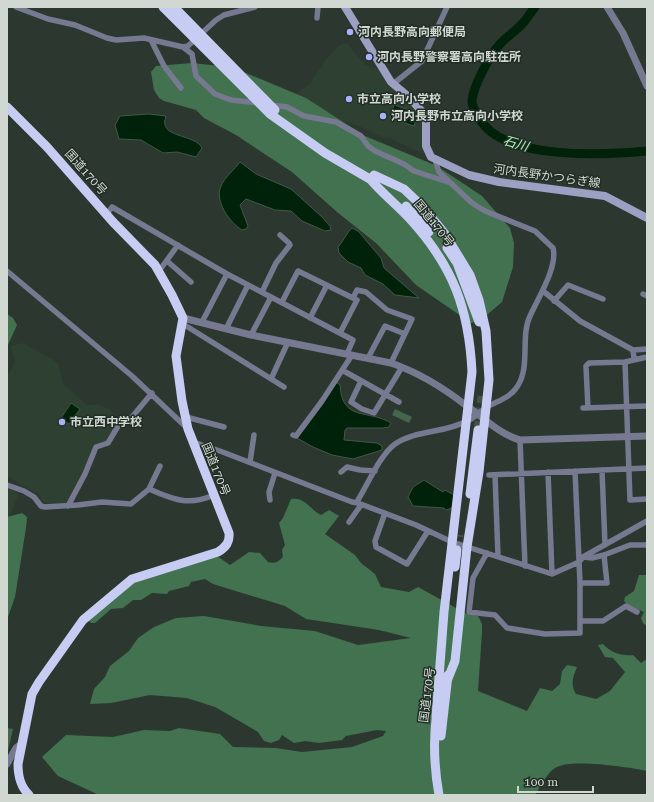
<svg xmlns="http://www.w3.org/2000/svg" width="654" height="802" font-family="'Roboto Serif','Noto Sans JP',serif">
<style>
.built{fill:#2e4032}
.green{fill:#45664d}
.forest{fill:#42724f}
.water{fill:#00220b;stroke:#3e5946}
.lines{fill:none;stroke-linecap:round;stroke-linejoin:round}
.river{stroke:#00220b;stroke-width:9}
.trunk-tunnel{stroke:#455047;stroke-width:9;stroke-dasharray:9 4.5;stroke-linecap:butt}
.minor{stroke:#777990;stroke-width:5.5}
.tertiary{stroke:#777990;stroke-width:7}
.secondary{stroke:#9ca0c3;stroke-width:8}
.trunk{stroke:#c7ccf3;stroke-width:9}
.poi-dot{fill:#aab0fc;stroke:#222e25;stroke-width:1.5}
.labels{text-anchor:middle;stroke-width:3;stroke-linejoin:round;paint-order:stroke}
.poi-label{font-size:12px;font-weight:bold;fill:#d0d8d1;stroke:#222e25;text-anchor:start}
.street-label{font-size:12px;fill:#d0d8d1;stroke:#222e25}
.water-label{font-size:13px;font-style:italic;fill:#a8f3bb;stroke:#222e25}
</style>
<rect width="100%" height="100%" fill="#2c382f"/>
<path class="built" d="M347,43l18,22 14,5 7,11 1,5 6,2 24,21 6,10 1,35 -35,-16h-5l-23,-11 -35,-11 -33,-20 17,-12 16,-25 15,-15z
M23,343l35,20 5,21 24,21h12l11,4 7,9 -1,8 -9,15 -13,4 -12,31 -13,26 -4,2 -14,1 -9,-4 -4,-7 -31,-18v-99l8,-15 -4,-16z
M7,489l12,4 -12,29z"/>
<path class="green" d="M395,409l17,8 -3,6 -17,-8z
M7,728l6,1 -6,26z"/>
<path class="forest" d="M192,63l28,3 26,7 60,25 59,38 72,30 45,30 28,32 4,15 -1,24 -11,35 -21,18 -10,3 -55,-38 -40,-42 -39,-31 -45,-40 -56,-37 -32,-17 -8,-8 -32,-9 -5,-3 -5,-8 -3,-18 5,-6z
M7,314l6,4 4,7 -10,22z
M291,499c15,-2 19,11 30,16l8,-5 10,6 -14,18 30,21 6,8 14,11 6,13 28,5 9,-5 49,27 11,2 4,8v8l-4,59 49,20 13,-23 12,3 8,-7 2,-13 5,-6 10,2c-4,10 -7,17 -1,27l20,5 14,-8 15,-19 -12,-14 -8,-1 -7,-12 5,-1c8,9 18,12 30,11l8,8 4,-3 2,1v110c-18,-4 -78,-13 -92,-3 -7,4 -16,20 -20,27h-436l-41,-19 -16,-19 24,-22 47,2 31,-7 26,1 9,-3 41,6 13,13 43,1 26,4 50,-5 31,-11 3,-5 -9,-1 -31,6 -4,4 -23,3 -14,-2 -11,2 -12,-8 -3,5 -8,3 -7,-2 -6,-9 -43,-25 -28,-9 -37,-3 -39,8 -21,1 4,-15 11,-12 5,-11 19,-15 9,-13 16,-11 22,-9 28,-2 57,10 54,5 43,14 53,-7 -32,-8 -73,-11 -21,-13 -72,-22 -8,-5 -14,3 -2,4 -20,5 -2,3 -15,-1 -11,7h-8l-10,8 -12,1 -16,14h-4l-3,-3 44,-37 85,-27 13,9 19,-13 11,1 8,9c7,2 10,0 15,-5l-1,-7 3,-5 -6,-22 4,-5z
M22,513l5,4 -1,11 -11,69 -8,23v-103z
M639,575h8v51l-4,-3 -2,-5 3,-6 -16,-7 -4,-4 1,-4 9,-6z"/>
<path class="water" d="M394,105l24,8 -4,13 -24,-8z
M149,114l17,2c-9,23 29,17 36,32l-6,9 -19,-5 -14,1 -22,-13 -22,-1 -4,-14 5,-9z
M240,162l16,12 35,15 31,28 8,9 1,4 -6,1 -23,-10 -11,-10 -16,-1 -29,-11 -6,6 8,21 -2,3 -4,1c-12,-7 -28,-29 -21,-44 3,-8 14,-17 19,-24z
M352,228l6,3 23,27 3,10 35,30 -24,-3 -12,-11 -18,-9 -4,-7 -13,-6 -9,-9 -1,-6c5,-5 9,-15 14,-19z
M336,382l4,3c2,37 28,24 51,38l-2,4 -6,1h-36l-2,2 -1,10 33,3 5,3v4l-29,9 -21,-4 -19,-8 -16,-9z
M71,403l9,6 -11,15 -8,-6z
M424,480l19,12 2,-2 9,5 -2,13 -6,2 -2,-2 -31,-2 -5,-9 5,-10z"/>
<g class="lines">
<path class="river" d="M535,7c-4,5 -8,12 -13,17 -6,7 -15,12 -22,20 -10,11 -27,42 -28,57 0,6 4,12 7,17 24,43 125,37 168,33"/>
<path class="trunk-tunnel" d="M478,430l4,-34
M457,550l2,-15"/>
<path class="minor" d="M16,7l32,12 27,6 32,13 9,2 28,-2 39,9 5,-1 28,-26 8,-5 31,-8
M317,18l1,-11
M151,40l13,26 17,22
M183,47l9,7 4,22 19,18 16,6 27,3
M393,84l29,-23 25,-54
M271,105l16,2 17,9 32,6 25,14 7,10 7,5 29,13 10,7 34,11
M435,160l4,12 33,31 13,8 50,20 18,17c5,19 -15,50 -23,68 -10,21 1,51 -13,71 -7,11 -20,14 -30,20 -7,4 -12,11 -20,14 -21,12 -52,9 -72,23 -15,11 -27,40 -37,56v3l58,22 36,17 100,32 27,-12 4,-5 64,-36
M107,214l5,-7 115,67 126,66 -6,14
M167,261l24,21
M7,271l125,105 56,53
M159,271l19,-26
M543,291l37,30 53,29 1,9
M262,292l14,-29 14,-18 -1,-2 -9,-8
M643,294l4,2
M353,298l4,-8 9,2 21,18 25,9 -21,44
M554,301l14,-16 35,14
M282,302l16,-31 59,29 -17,33
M310,318l17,-33
M202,322l25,-48
M183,324l101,63
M226,329l22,-44
M251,335l20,-38
M633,350l14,-1
M368,358l17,-32 20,8
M625,362l5,138 17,-1
M342,370l57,32
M271,379l17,-37
M361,381l-10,21 11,7 12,4 28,-46
M583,408l64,-2
M588,408l-2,-42 3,-3 36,-1 22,-5
M186,417l38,10
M293,435l3,1 26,-35 30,-46
M520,440l5,126
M193,442l27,9 132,51 6,1
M250,462l4,-27
M602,470l3,75
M341,472l6,-5 13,3 15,1
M548,472l4,102
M489,475l158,-7
M495,475l3,81
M7,485l17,6 10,6 7,9 4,1 33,-2 24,-3 29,2 18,-15c25,11 40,17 65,6
M149,489l11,-23
M270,500l-1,-8 6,-19
M68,506l17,-32 11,-27 12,-4 13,-22 11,-4 20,-24
M385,513l-10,28 1,6 31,17 21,-33
M349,522l12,-17
M487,553l-14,25 -4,34 26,3 12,13 38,6 35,-1v-50l-5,-112
M604,555l26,-10h17
M580,583h27l-3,-28 -12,3 -9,-1
M580,621h23l23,-15 11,6"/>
<path class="tertiary" d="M607,7l16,26 24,53
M183,318l68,17 140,28c29,10 53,25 77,44 16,11 33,28 52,33l127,-4
M7,764l9,-16 5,-4"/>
<path class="secondary" d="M345,7l46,75 18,15 17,19v30l5,11 38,18 30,7 106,14 42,22"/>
<path class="trunk" d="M163,7l107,107 55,39 50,29
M174,7l101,103
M7,107l40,40 66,75 42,43 17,30 11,23 -7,38 6,45 6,28 41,104c1,9 -3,14 -11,19l-86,27 -49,41 -44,62 -7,12 -14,70c0,12 2,22 11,31
M374,175l30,14 20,19 21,26 25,41 9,25 7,31 3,49 -10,92 -12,75 -12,114 -8,20
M371,180c12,14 26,25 39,39 43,47 59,90 62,153l-28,240 -8,105
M406,206l23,26
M447,248l10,15 22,59
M470,494l8,-64
M455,567l2,-17
M437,711c-4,28 -3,56 2,84
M441,736l7,-61"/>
</g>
<g class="poi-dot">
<circle cx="350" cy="32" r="4"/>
<circle cx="369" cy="57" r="4"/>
<circle cx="349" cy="99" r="4"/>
<circle cx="383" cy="116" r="4"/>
<circle cx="62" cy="422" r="4"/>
</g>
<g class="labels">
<g class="poi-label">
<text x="358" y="36">河内長野高向郵便局</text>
<text x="377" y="61">河内長野警察署高向駐在所</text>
<text x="357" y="103">市立高向小学校</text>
<text x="391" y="120">河内長野市立高向小学校</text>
<text x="70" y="426">市立西中学校</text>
</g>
<g class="street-label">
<text transform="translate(86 172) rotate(48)" y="4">国道170号</text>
<text transform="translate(547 176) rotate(8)" y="4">河内長野かつらぎ線</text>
<text transform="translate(434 223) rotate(51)" y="4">国道170号</text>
<text transform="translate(216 469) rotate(68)" y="4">国道170号</text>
<text transform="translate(427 695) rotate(-83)" y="4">国道170号</text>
</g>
<g class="water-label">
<text transform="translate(516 143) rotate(16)" y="5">石川</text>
</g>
</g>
<rect width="654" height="802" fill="none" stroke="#d0d8d1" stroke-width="16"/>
<path d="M518 786v6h75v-6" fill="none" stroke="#d0d8d1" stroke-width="2"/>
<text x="524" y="786" font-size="12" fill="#d0d8d1" stroke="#222e25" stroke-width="3" paint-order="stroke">100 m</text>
</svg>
